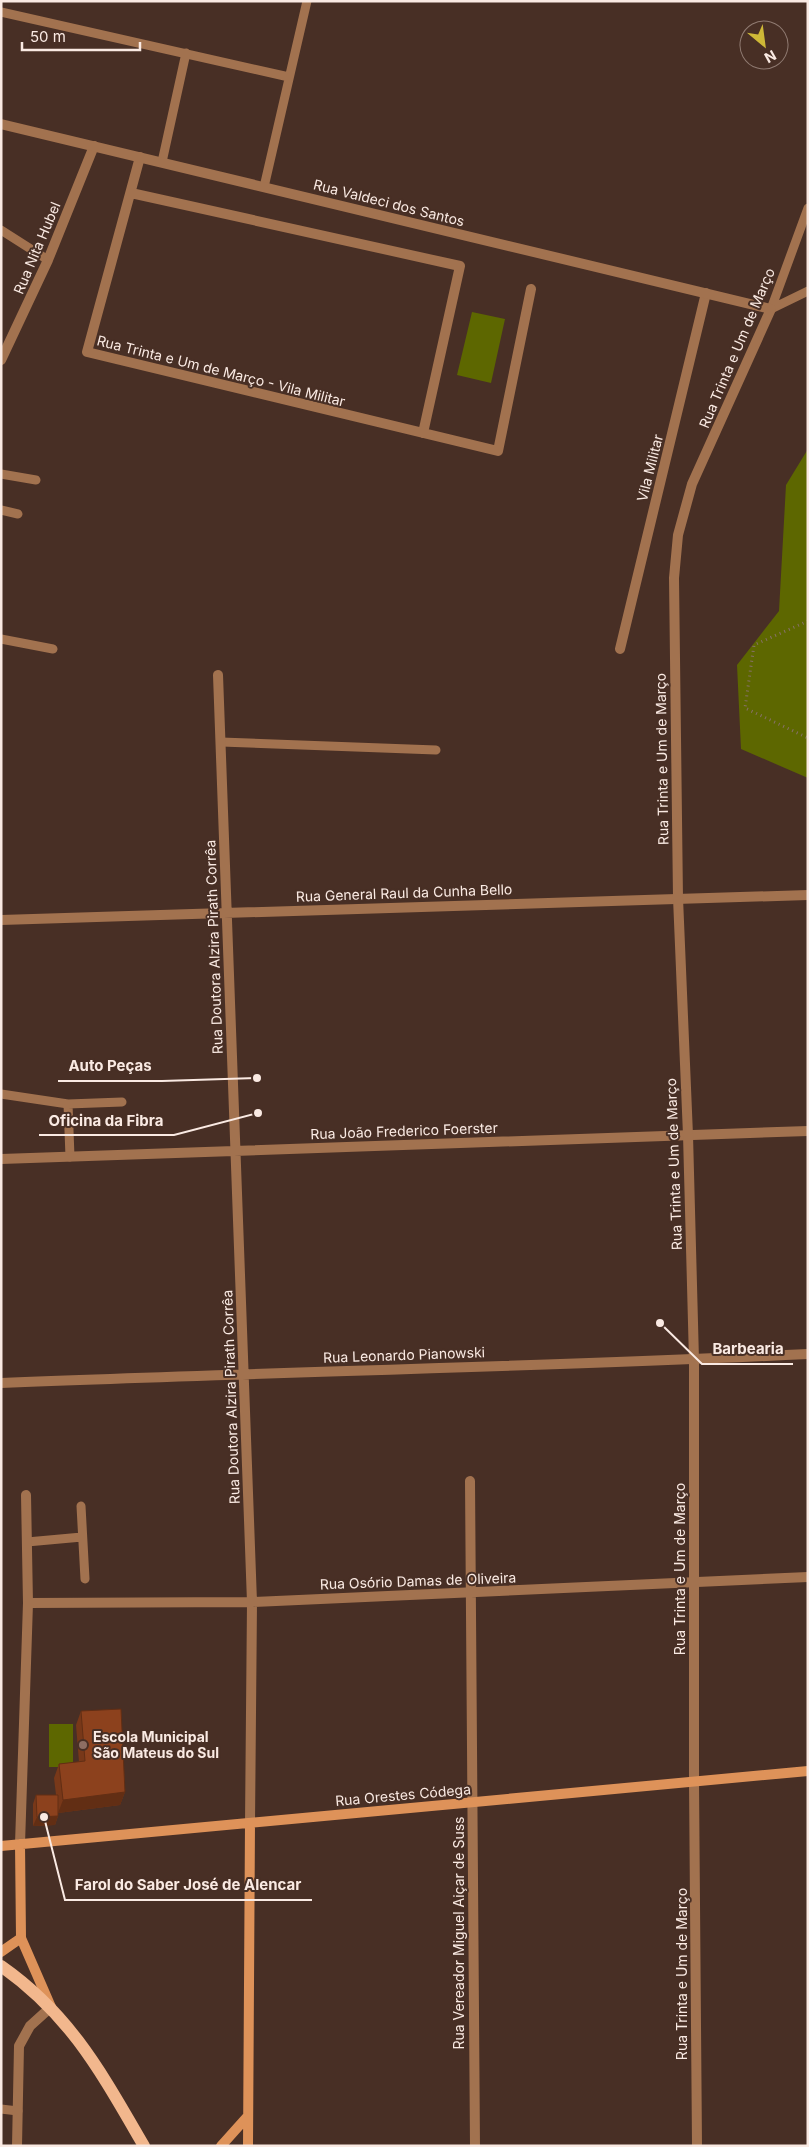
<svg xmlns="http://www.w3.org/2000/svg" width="809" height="2147" font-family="Inter,sans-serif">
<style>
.green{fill:#5d6700}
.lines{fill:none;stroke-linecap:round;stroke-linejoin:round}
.path{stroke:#877168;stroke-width:3;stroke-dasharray:1 4;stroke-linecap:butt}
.service{stroke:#a2724f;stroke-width:9}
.minor{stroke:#a2724f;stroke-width:10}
.tertiary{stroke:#a2724f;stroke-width:10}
.secondary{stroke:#de9259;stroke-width:10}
.primary{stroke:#f2b78d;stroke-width:12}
.wall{fill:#783819}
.shaded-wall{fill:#622e14}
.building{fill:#8c411d;stroke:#622e14}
.education-dot{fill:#8d6e63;stroke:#482f25;stroke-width:2}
.labels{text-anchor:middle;stroke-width:4;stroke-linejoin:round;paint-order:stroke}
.street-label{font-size:14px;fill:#faeae3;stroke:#482f25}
.poi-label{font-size:14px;font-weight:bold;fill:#faeae3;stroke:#482f25;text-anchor:start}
.leader{fill:none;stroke:#faeae3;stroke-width:2}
.callout-dot{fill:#faeae3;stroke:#482f25;stroke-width:2}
.callout-label{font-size:15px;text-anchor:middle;font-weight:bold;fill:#faeae3;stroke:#482f25;stroke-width:4;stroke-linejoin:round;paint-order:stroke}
</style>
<rect width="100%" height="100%" fill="#482f25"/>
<path class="green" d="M472,312l33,7 -14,64 -34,-8z
M808,449v329l-67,-29 -4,-84 42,-54 7,-126z
M49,1724h24v43h-24z"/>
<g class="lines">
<path class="path" d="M808,621l-54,24 -9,63 63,30"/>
<path class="service" d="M1,12l288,65
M162,162l24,-109
M264,187l43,-186
M1,230l47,30
M771,309l37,-101
M771,309l37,-18
M1,474l35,6
M1,510l17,4
M1,639l52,10
M221,742l215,8
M1,1094l67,10 54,-2
M68,1104l2,53
M81,1506l4,73
M27,1542l55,-5
M1,2109l17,2"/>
<path class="minor" d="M140,157l-53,195 411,99 33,-162
M131,193l329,73 -37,167
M1,360l47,-100 46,-114
M620,649l86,-356
M218,675l34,927 -2,221
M1,920l807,-25
M1,1159l807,-28
M1,1383c269,-11 538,-16 807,-29
M470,1481l5,665
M28,1603l224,-1 556,-25
M694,1782l3,364
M20,1844l8,-241 -2,-108
M17,2146l2,-100 11,-20 21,-19"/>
<path class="tertiary" d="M1,124l770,185 -79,175 -14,51 -4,43 4,320 10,237 6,225v422"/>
<path class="secondary" d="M20,1844l1,94 30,69
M1,1846l807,-75
M1,1952l20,-14
M221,2146l26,-29
M248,2146l2,-323"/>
<path class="primary" d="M1,1966c70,49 101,108 143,180"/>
</g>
<path class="wall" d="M81,1711l44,81 -5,13 -62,8v3l-3,9 -22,1v-22l3,-9h20l-2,-17 5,-14 20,-2 -3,-37z"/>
<path class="shaded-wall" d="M125,1792l-5,13 -62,8 5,-13z
M58,1816l-3,9 -22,1 4,-9z"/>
<path class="building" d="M121,1709l4,83 -62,8 -4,-36 26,-3 -4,-50z
M36,1795h22v21l-21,1z"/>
<circle class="education-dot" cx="83" cy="1745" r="5"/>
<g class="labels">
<g class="street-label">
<text transform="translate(389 203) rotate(14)" y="5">Rua Valdeci dos Santos</text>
<text transform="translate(37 248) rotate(-67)" y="5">Rua Nita Hubel</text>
<text transform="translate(737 348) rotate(-67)" y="5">Rua Trinta e Um de Março</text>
<text transform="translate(221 371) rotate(14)" y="5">Rua Trinta e Um de Março - Vila Militar</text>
<text transform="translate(650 468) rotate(-76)" y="5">Vila Militar</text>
<text transform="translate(662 759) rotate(-91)" y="5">Rua Trinta e Um de Março</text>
<text transform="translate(404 893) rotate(-2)" y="5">Rua General Raul da Cunha Bello</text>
<text transform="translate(214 947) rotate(-92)" y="5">Rua Doutora Alzira Pirath Corrêa</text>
<text transform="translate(404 1131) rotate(-2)" y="5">Rua João Frederico Foerster</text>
<text transform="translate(674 1164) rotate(-92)" y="5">Rua Trinta e Um de Março</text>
<text transform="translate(404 1355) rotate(-2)" y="5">Rua Leonardo Pianowski</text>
<text transform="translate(231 1397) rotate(-92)" y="5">Rua Doutora Alzira Pirath Corrêa</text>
<text transform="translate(680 1569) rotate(-90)" y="5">Rua Trinta e Um de Março</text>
<text transform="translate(418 1581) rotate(-2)" y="5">Rua Osório Damas de Oliveira</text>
<text transform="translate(403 1795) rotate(-5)" y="5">Rua Orestes Códega</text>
<text transform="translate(459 1933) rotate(-90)" y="5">Rua Vereador Miguel Aiçar de Suss</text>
<text transform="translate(682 1974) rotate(-90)" y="5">Rua Trinta e Um de Março</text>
</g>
<g class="poi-label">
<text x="93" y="1742">Escola Municipal<tspan x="93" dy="16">São Mateus do Sul</tspan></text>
</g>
</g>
<path class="leader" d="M257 1078L162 1081H58M258 1113L174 1135H39M660 1323L702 1364H793M44 1817L65 1900H312"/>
<g class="callout-dot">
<circle cx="257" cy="1078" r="5"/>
<circle cx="258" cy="1113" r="5"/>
<circle cx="660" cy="1323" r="5"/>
<circle cx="44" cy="1817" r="5"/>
</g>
<g class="callout-label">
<text x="110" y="1071">Auto Peças</text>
<text x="106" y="1126">Oficina da Fibra</text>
<text x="748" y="1354">Barbearia</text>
<text x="188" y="1890">Farol do Saber José de Alencar</text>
</g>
<rect width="809" height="2147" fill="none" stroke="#faeae3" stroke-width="5"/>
<g transform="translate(764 45) rotate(151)"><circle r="24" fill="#482f25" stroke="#8f7a71"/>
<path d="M0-4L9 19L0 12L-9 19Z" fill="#ceb837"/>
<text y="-8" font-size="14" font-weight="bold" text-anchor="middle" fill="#faeae3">N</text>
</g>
<path d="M22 42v8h118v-8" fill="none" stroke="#faeae3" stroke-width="2.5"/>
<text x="30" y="42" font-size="15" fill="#faeae3" stroke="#482f25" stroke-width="4" paint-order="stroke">50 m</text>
</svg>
